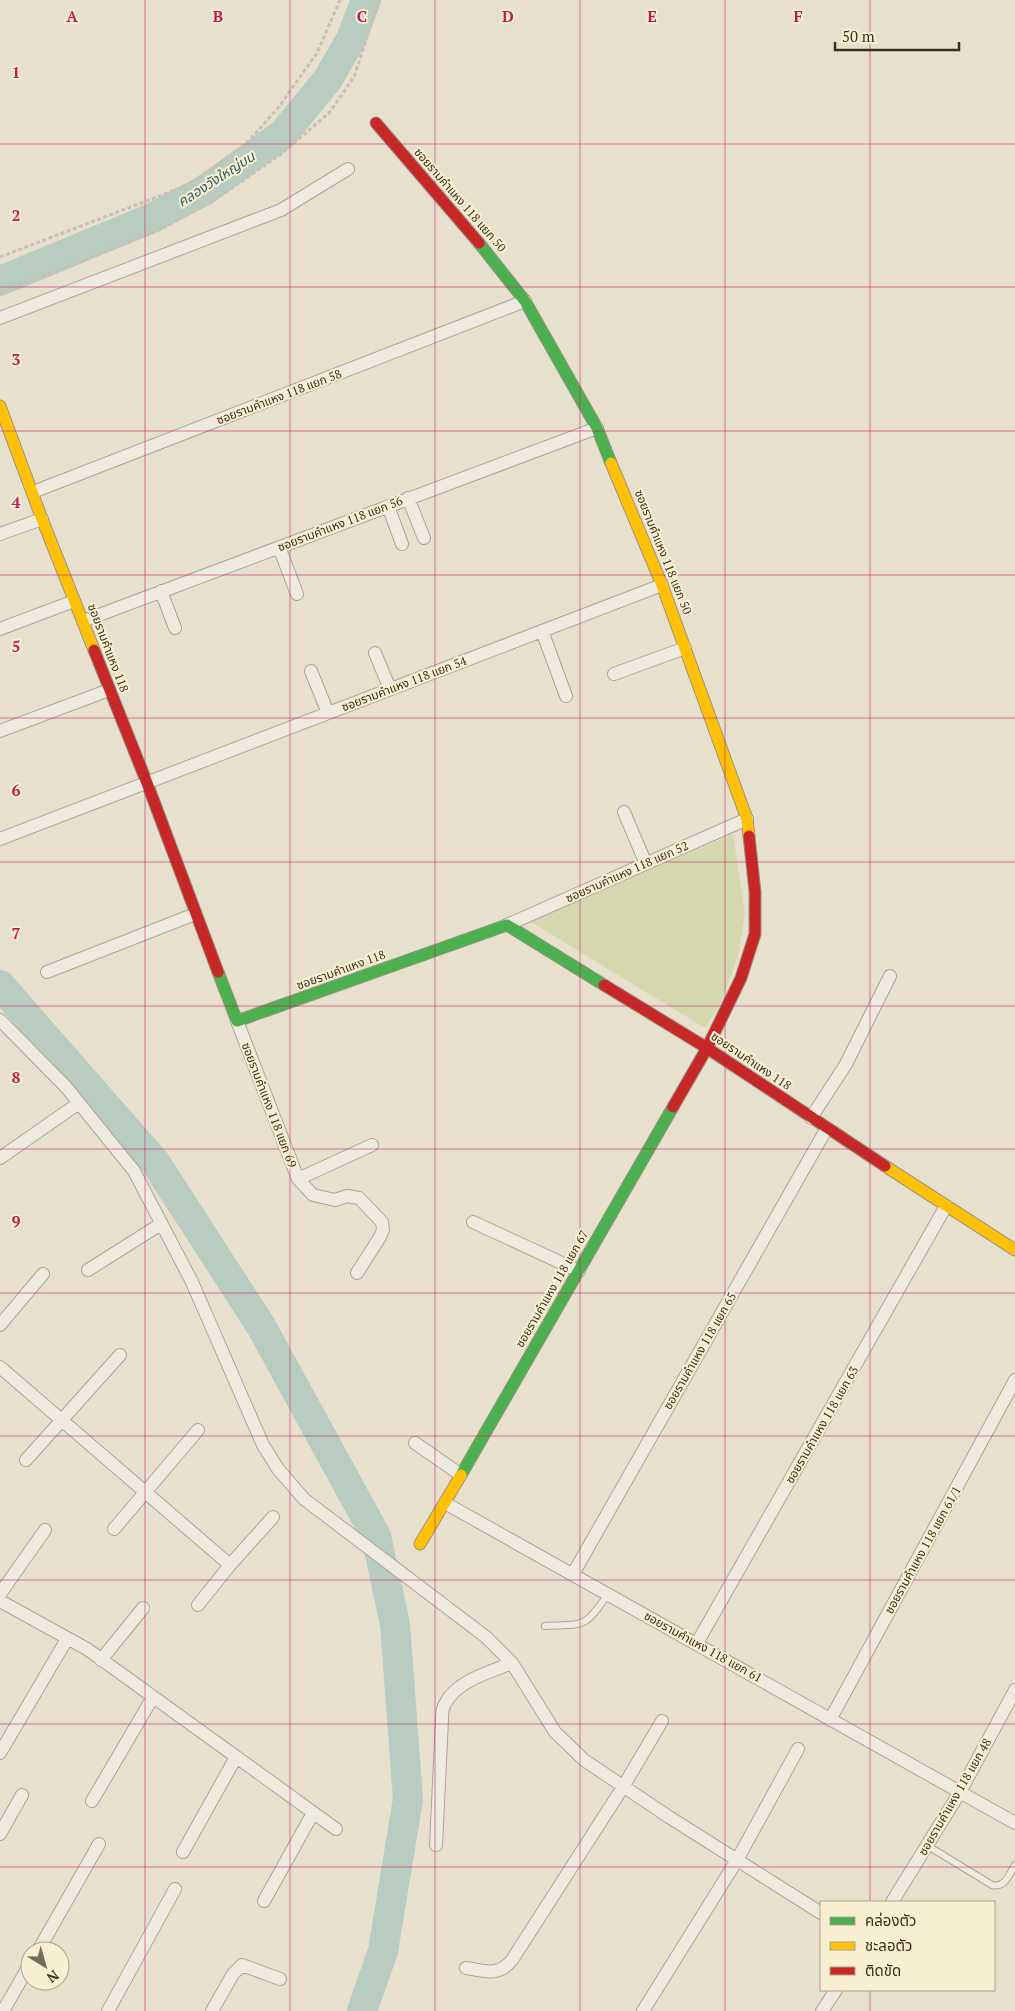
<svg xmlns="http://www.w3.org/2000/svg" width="1015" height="2011" font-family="'PT Serif','Noto Sans Thai',serif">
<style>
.green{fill:#d5d8ae}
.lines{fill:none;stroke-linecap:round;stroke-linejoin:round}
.river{stroke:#b8ccc1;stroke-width:30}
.lane-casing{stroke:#aca596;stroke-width:8}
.street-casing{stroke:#aca596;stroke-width:14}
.fast-casing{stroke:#9c9486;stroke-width:13}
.slow-casing{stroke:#9c9486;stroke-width:13}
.jam-casing{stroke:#9c9486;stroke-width:13}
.path{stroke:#c7c1b6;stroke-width:3;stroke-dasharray:4 2.5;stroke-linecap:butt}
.lane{stroke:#efeadf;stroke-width:6}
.street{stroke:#efeadf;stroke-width:12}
.fast{stroke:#4caf50;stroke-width:11}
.slow{stroke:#ffc107;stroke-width:11}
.jam{stroke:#c62828;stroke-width:11}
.grid{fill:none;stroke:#c2185b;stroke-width:1;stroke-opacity:0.55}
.labels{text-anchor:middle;stroke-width:4;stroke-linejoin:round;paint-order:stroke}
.street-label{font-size:12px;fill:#3c2d1d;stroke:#f8efd2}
.water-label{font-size:14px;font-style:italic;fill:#2b5d5c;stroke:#f8efd2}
.grid-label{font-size:16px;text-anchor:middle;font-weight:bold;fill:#c2185b;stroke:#f8efd2;stroke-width:4;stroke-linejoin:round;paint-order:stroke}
</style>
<rect width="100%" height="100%" fill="#e7e0cd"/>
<path class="green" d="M733,834l12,79 -7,43 -17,46 -16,26 -174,-106z"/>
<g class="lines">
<path class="river" d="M0,281l152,-63 53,-28 78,-56 45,-55 23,-40 15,-39
M0,985l155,177 106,164 115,210 19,88 13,175 -25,152 -21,60"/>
<defs>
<path id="lane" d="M545,1626c40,-2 39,3 63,-32
M928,1846l64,39c13,3 17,-10 23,-20"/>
<path id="street" d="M0,318l281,-108 67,-41
M33,492l492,-191
M408,498l16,40
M388,506l14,38
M0,534l42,-15
M279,547l18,47
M161,591l14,37
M83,621l514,-193
M0,629l74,-28
M542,631l24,65
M375,653l15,36
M311,671l17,42
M614,674l71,-26
M0,731l109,-41
M624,812l22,52
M0,839l662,-254
M507,925l240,-106
M47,972l148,-58
M0,1020l66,67 68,84 58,111 71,163 15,24 26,30 182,138 26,26 43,69 29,28 85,57 152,96
M237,1021l61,158 15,16 22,5 12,-4 12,2 23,24 1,8 -3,7 -23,36
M811,1118l35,-54 44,-88
M0,1158l79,-55
M298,1179l74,-34
M473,1222l106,49
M88,1270l73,-46
M0,1325l43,-51
M0,1367l230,198
M415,1443l46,32
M26,1460l94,-105
M445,1503l570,320
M114,1529l84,-99
M573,1574l254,-446
M0,1594l45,-64
M0,1601l87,48 249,180
M198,1605l32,-40 43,-48
M697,1643l249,-437
M101,1660l42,-52
M830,1720l185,-340
M0,1753l67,-114
M92,1801l61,-104
M0,1834l22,-39
M436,1845l6,-125c0,-5 0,-12 3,-16 11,-23 45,-32 67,-41
M183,1852l53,-95
M264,1901l49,-88
M892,1902l68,-110 55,-102
M38,1951l61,-107
M466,1968c19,3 32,9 46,-8l111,-173 39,-66
M3,2011l27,-47
M108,2011l67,-122
M212,2011l21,-37 9,-9 38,14
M643,2011l94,-151 61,-111
M822,2011l14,-21"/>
<path id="fast" d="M479,243l46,58 72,127 14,35
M218,972l19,49 270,-96 97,60
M461,1475l212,-368"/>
<path id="slow" d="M0,406l42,113 52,131
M611,463l51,122 85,234 2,17
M885,1166l130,84
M420,1544l41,-69"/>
<path id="jam" d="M376,123l103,120
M94,650l53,133 71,189
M604,985l103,63 178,118
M673,1107l34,-59 34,-70 14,-44v-42l-6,-56"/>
</defs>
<use href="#lane" class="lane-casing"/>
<use href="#street" class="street-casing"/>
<use href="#fast" class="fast-casing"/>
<use href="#slow" class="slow-casing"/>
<use href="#jam" class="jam-casing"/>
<path class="path" d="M0,257l188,-72 57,-40 33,-37 39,-55 23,-53
M0,293l157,-62 53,-28 70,-48 49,-42 25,-36 25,-77"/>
<use href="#lane" class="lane"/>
<use href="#street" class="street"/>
<use href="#fast" class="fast"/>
<use href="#slow" class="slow"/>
<use href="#jam" class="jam"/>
</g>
<path class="grid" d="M145,0v2011M290,0v2011M435,0v2011M580,0v2011M725,0v2011M870,0v1902M0,144h1015M0,287h1015M0,431h1015M0,575h1015M0,718h1015M0,862h1015M0,1006h1015M0,1149h1015M0,1293h1015M0,1436h1015M0,1580h1015M0,1724h1015M0,1867h1015M870,1990v21"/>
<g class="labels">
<g class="street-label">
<text transform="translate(460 200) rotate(49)" y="4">ซอยรามคำแหง 118 แยก 50</text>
<text transform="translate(279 397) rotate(-21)" y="4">ซอยรามคำแหง 118 แยก 58</text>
<text transform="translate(340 524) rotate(-21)" y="4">ซอยรามคำแหง 118 แยก 56</text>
<text transform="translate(663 552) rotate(68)" y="4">ซอยรามคำแหง 118 แยก 50</text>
<text transform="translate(108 648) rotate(69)" y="4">ซอยรามคำแหง 118</text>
<text transform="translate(404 684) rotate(-21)" y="4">ซอยรามคำแหง 118 แยก 54</text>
<text transform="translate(627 872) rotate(-24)" y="4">ซอยรามคำแหง 118 แยก 52</text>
<text transform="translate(341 970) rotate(-20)" y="4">ซอยรามคำแหง 118</text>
<text transform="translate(751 1061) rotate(34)" y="4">ซอยรามคำแหง 118</text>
<text transform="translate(269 1105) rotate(69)" y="4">ซอยรามคำแหง 118 แยก 69</text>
<text transform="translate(552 1289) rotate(-60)" y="4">ซอยรามคำแหง 118 แยก 67</text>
<text transform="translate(700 1351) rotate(-60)" y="4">ซอยรามคำแหง 118 แยก 65</text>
<text transform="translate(822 1425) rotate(-60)" y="4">ซอยรามคำแหง 118 แยก 63</text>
<text transform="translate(923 1550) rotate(-61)" y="4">ซอยรามคำแหง 118 แยก 61/1</text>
<text transform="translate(703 1647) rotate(29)" y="4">ซอยรามคำแหง 118 แยก 61</text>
<text transform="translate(955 1797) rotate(-60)" y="4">ซอยรามคำแหง 118 แยก 48</text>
</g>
<g class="water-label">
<text transform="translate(216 179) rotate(-33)" y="5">คลองวังใหญ่บน</text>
</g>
</g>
<g class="grid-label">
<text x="72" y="22">A</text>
<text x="218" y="22">B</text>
<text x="362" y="22">C</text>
<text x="508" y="22">D</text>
<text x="652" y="22">E</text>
<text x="798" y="22">F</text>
<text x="16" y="78">1</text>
<text x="16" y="221">2</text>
<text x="16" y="365">3</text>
<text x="16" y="508">4</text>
<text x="16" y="652">5</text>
<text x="16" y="796">6</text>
<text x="16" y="939">7</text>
<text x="16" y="1083">8</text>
<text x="16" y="1227">9</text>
</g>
<rect x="820" y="1901" width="175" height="90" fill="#f8efd2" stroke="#ada18a"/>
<rect x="830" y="1917" width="25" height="8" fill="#4caf50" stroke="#ada18a"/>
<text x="865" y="1926" font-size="15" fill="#3c2d1d">คล่องตัว</text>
<rect x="830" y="1942" width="25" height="8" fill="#ffc107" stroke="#ada18a"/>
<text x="865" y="1951" font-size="15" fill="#3c2d1d">ชะลอตัว</text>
<rect x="830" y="1967" width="25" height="8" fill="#c62828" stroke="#ada18a"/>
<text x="865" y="1976" font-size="15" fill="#3c2d1d">ติดขัด</text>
<g transform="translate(45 1966) rotate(143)"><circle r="24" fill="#f8efd2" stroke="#ada18a"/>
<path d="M0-4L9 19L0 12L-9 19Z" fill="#786c5b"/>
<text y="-8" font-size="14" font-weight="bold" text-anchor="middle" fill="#3c2d1d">N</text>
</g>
<path d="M835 42v8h124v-8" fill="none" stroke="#3c2d1d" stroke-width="2.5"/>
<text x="842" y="42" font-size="15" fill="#3c2d1d" stroke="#f8efd2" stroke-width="4" paint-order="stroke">50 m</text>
</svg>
